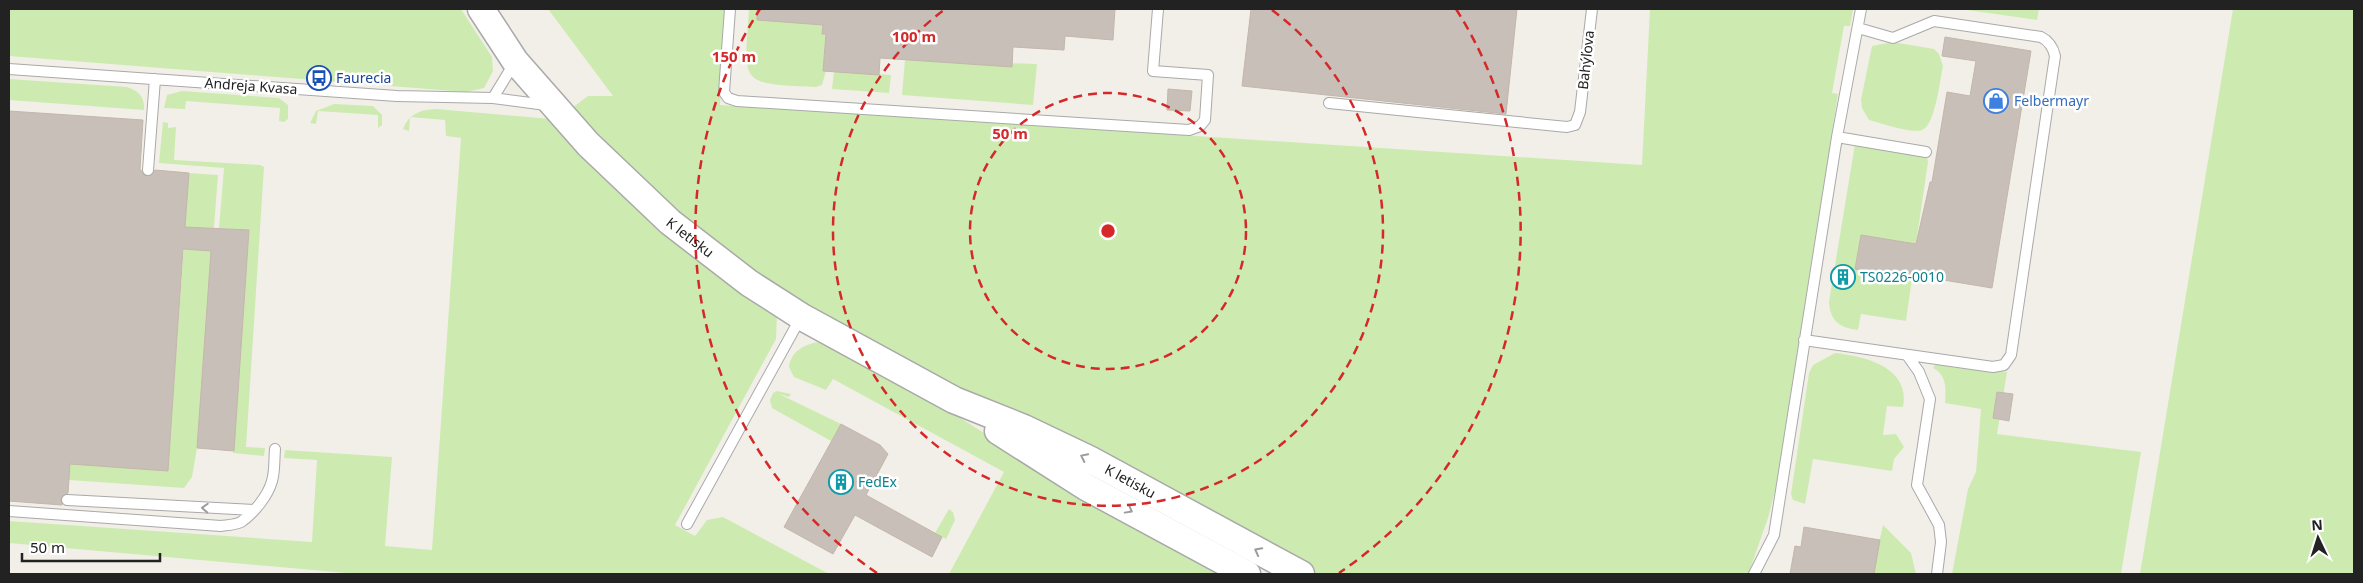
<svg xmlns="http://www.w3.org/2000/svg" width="2363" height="583" font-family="'Noto Sans',sans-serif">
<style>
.grass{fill:#cdebb0}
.building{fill:#c7bfb8;stroke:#c4b6ab}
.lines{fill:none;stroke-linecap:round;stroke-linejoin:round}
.service-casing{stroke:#a9a9a9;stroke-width:12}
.tertiary-casing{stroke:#a9a9a9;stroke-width:29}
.service{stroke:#fff;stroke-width:10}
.tertiary{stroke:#fff;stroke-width:26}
.oneway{stroke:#9c9c9c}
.ring{fill:none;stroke:#d62828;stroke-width:2.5;stroke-dasharray:9 6}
.labels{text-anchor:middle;stroke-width:5;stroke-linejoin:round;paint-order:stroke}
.street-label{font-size:14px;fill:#222;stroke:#fff}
.transit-label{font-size:14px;fill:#164399;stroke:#fff;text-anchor:start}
.shop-label{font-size:14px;fill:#366cbe;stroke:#fff;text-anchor:start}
.culture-label{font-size:14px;fill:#0d838f;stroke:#fff;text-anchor:start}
.centre{fill:#d62828;stroke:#fff;stroke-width:2.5}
.ring-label{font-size:15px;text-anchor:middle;font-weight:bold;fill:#d62828;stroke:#fff;stroke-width:5;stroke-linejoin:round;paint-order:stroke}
</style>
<rect width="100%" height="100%" fill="#f2efe9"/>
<path class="grass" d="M9,9h452l31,48 1,14 -9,17 -18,4 -457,-36z
M548,9h178l-6,96 922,60 8,-156h203l-3,17h-6l-12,67 6,1 -62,393 -8,31 -19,54 -1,2h-430l-424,-216 -125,-76 -87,-67 -38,-33 -35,-34 -37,-40 16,-12h25z
M749,9h9l-1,11 66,5 -1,9h4l-3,36 3,1 -4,14 -6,2c-78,-3 -72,-3 -67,-78z
M1960,9h79l-2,11z
M2233,9h121v565h-214z
M1893,42l41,7 5,5 4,12c-3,14 -8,60 -21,64 -11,4 -41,-7 -53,-10l-7,-12 -1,-8 11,-54z
M905,60l132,4 -4,41 -131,-10z
M834,71l57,4 -2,18 -57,-4z
M9,79l118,8c12,4 18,10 17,23l-135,-10z
M182,91l97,7 9,7v14l-4,3 -5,-1 1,-13 -94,-7 -1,8 -21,-1 3,-13z
M334,104l39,2 9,9v10l-4,3v-13l-60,-4 -2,13 -6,-1 6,-12z
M436,109l115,10 226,195 -1,25 -101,186 20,11 12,-16 16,-3 106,57h-471l-349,-31v-22l303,21 5,-82 -33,-2 1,-8 107,7 -7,89 47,4 29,-412 -15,-2 -1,-16 -35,-3 -1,14 -6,-2c7,-16 17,-19 33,-20z
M163,122l5,1v5l8,-1 -2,33 86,5 4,2 -18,280 19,1 -1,8 -31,-3 16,-222 -30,-3 5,-60 -65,-5z
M1855,144l72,13 1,5 -12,82 -55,-9 -6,33 57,10 -6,43 -45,-7 -3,16c-18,-2 -28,-9 -29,-28z
M189,173l29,2 -21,273 -5,29 -8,11 -115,-8 1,-16 98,6z
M819,342l9,1 93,50 74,47 233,134h-279l55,-102 -171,-93 -7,11 -32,-13 -5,-10c2,-16 16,-23 30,-25z
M1835,353c29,3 76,14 68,54l-16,-1 -4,29 13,-1 8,13 -10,12 -2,12 -79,-12 -8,45 -12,-4 -2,-6 18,-121 4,-8z
M1941,363l66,9 -10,62 144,18 -20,122h-169l16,-85 8,-17 5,-63 -36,-6c1,-14 2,-28 -12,-35l3,-4z
M777,391l14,3 -2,3 -10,-3 62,30 -10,17 -59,-33 -2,-8 3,-7z
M949,509l4,3 2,8 -9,19 -11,-6z
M1883,525l28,28 5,21h-44z"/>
<path class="building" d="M757,9h358l-2,31 -48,-4 -1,14 -51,-3 -1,20 -132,-9 -1,17 -56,-4 3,-37h-4l1,-9 -66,-5z
M1251,9h266l-11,105 -264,-28z
M1945,37l86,14 -39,237 -73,-12 -1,4 -63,-11 6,-34 55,9 14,-62h2l15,-90 23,4 6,-35 -34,-5z
M1168,89l24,2 -2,20 -23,-1z
M9,111l134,9 -3,49 4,6 6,1 5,-6 34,3 -4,54 64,3 -15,221 -37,-3 14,-197 -28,-2 -15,222 -98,-7 -2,29 -7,4 1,8 -53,-4z
M1997,392l16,2 -4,27 -16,-3z
M841,424l39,21 8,9 -22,41 76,42 -10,20 -77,-42 -22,39 -49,-27z
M1804,527l76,13 -6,34h-84l5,-28 6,1z"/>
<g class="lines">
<defs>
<path id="service" d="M730,9l-6,83 4,6 9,3 452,29 11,-4 5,-6 3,-45 -55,-4 5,-62
M9,69l388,27 96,2 53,7
M493,98l22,-36
M1329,103l238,24 8,-2 5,-13 12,-103
M1837,137l89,15
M148,170l7,-91
M1804,340l189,27 11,-2 7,-10 44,-299c-2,-9 -6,-15 -14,-19l-107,-16 -41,17 -35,-10
M1907,355l12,17 11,27 -13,86 22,40 2,17 -4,32
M67,500l187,10
M9,511l212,15c7,-1 14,-1 20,-4 12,-8 27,-26 31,-41 3,-10 2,-21 3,-32
M687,524l114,-207
M1754,574l20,-39 63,-398 24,-128"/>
<g id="tertiary">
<path id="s1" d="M481,9l34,52 73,83 82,78 79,61 53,34 152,83 70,28 65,31 212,115"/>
<path d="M998,431l88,56 161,87"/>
</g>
</defs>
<use href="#service" class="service-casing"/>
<use href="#tertiary" class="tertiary-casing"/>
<use href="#service" class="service"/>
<use href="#tertiary" class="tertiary"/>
</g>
<defs><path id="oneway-chevron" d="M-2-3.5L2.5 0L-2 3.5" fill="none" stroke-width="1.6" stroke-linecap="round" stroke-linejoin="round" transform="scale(1.25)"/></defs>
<g class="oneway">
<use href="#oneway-chevron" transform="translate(1084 457) rotate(-154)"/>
<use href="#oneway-chevron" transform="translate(205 508) rotate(-177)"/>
<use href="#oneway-chevron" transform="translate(1129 510) rotate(29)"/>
<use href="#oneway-chevron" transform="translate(1258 551) rotate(-152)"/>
</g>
<g class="ring">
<circle cx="1108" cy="231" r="138"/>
<path d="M1272 10A275 275 0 1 1 944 10"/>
<path d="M877 573A413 413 0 0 1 760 9M1456 9A413 413 0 0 1 1339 573"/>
</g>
<defs>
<symbol id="bus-ring" viewBox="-11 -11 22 22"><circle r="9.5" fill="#fff" stroke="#1a4fb4" stroke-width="1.5"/><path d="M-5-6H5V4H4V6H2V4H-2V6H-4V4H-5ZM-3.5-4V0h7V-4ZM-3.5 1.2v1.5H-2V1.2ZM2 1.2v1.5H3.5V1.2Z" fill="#1a4fb4"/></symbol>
<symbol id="shop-ring" viewBox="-11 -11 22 22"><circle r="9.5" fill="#fff" stroke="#3f7fe0" stroke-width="1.5"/><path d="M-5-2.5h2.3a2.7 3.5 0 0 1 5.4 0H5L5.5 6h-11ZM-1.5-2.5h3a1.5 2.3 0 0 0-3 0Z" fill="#3f7fe0"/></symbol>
<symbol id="building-ring" viewBox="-11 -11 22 22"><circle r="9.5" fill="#fff" stroke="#0f9aa8" stroke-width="1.5"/><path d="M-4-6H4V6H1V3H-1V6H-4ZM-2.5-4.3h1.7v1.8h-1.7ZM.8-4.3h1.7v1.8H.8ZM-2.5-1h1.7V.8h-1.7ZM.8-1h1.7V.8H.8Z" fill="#0f9aa8"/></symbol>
</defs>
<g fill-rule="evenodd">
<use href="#bus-ring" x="305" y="64" width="28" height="28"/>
<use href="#shop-ring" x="1982" y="87" width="28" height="28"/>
<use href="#building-ring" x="1829" y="263" width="28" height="28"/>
<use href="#building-ring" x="827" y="468" width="28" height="28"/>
</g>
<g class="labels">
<g class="street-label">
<text transform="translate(1586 60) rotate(-84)" y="5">Bahýľova</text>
<text transform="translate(251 86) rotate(4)" y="5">Andreja Kvasa</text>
<text dy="5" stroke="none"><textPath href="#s1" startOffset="311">K letisku</textPath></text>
<text dy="5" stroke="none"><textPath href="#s1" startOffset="816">K letisku</textPath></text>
</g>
<g class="transit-label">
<text x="336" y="83">Faurecia</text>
</g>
<g class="shop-label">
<text x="2014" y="106">Felbermayr</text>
</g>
<g class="culture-label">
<text x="1860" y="282">TS0226-0010</text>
<text x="858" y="487">FedEx</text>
</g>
</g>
<circle cx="1108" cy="231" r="8" class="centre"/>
<g class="ring-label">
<text x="914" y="42">100 m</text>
<text x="734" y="62">150 m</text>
<text x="1010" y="139">50 m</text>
</g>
<rect width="2363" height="583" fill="none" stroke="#222222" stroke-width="20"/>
<g transform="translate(2318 538) rotate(356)" stroke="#ffffff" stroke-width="4" paint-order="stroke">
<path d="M0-4L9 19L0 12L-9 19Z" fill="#222222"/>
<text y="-8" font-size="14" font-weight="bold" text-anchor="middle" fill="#222222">N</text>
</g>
<path d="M22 553v8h138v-8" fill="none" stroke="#222222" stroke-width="2.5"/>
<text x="30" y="553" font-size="15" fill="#222222" stroke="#ffffff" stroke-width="4" paint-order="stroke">50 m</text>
</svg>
